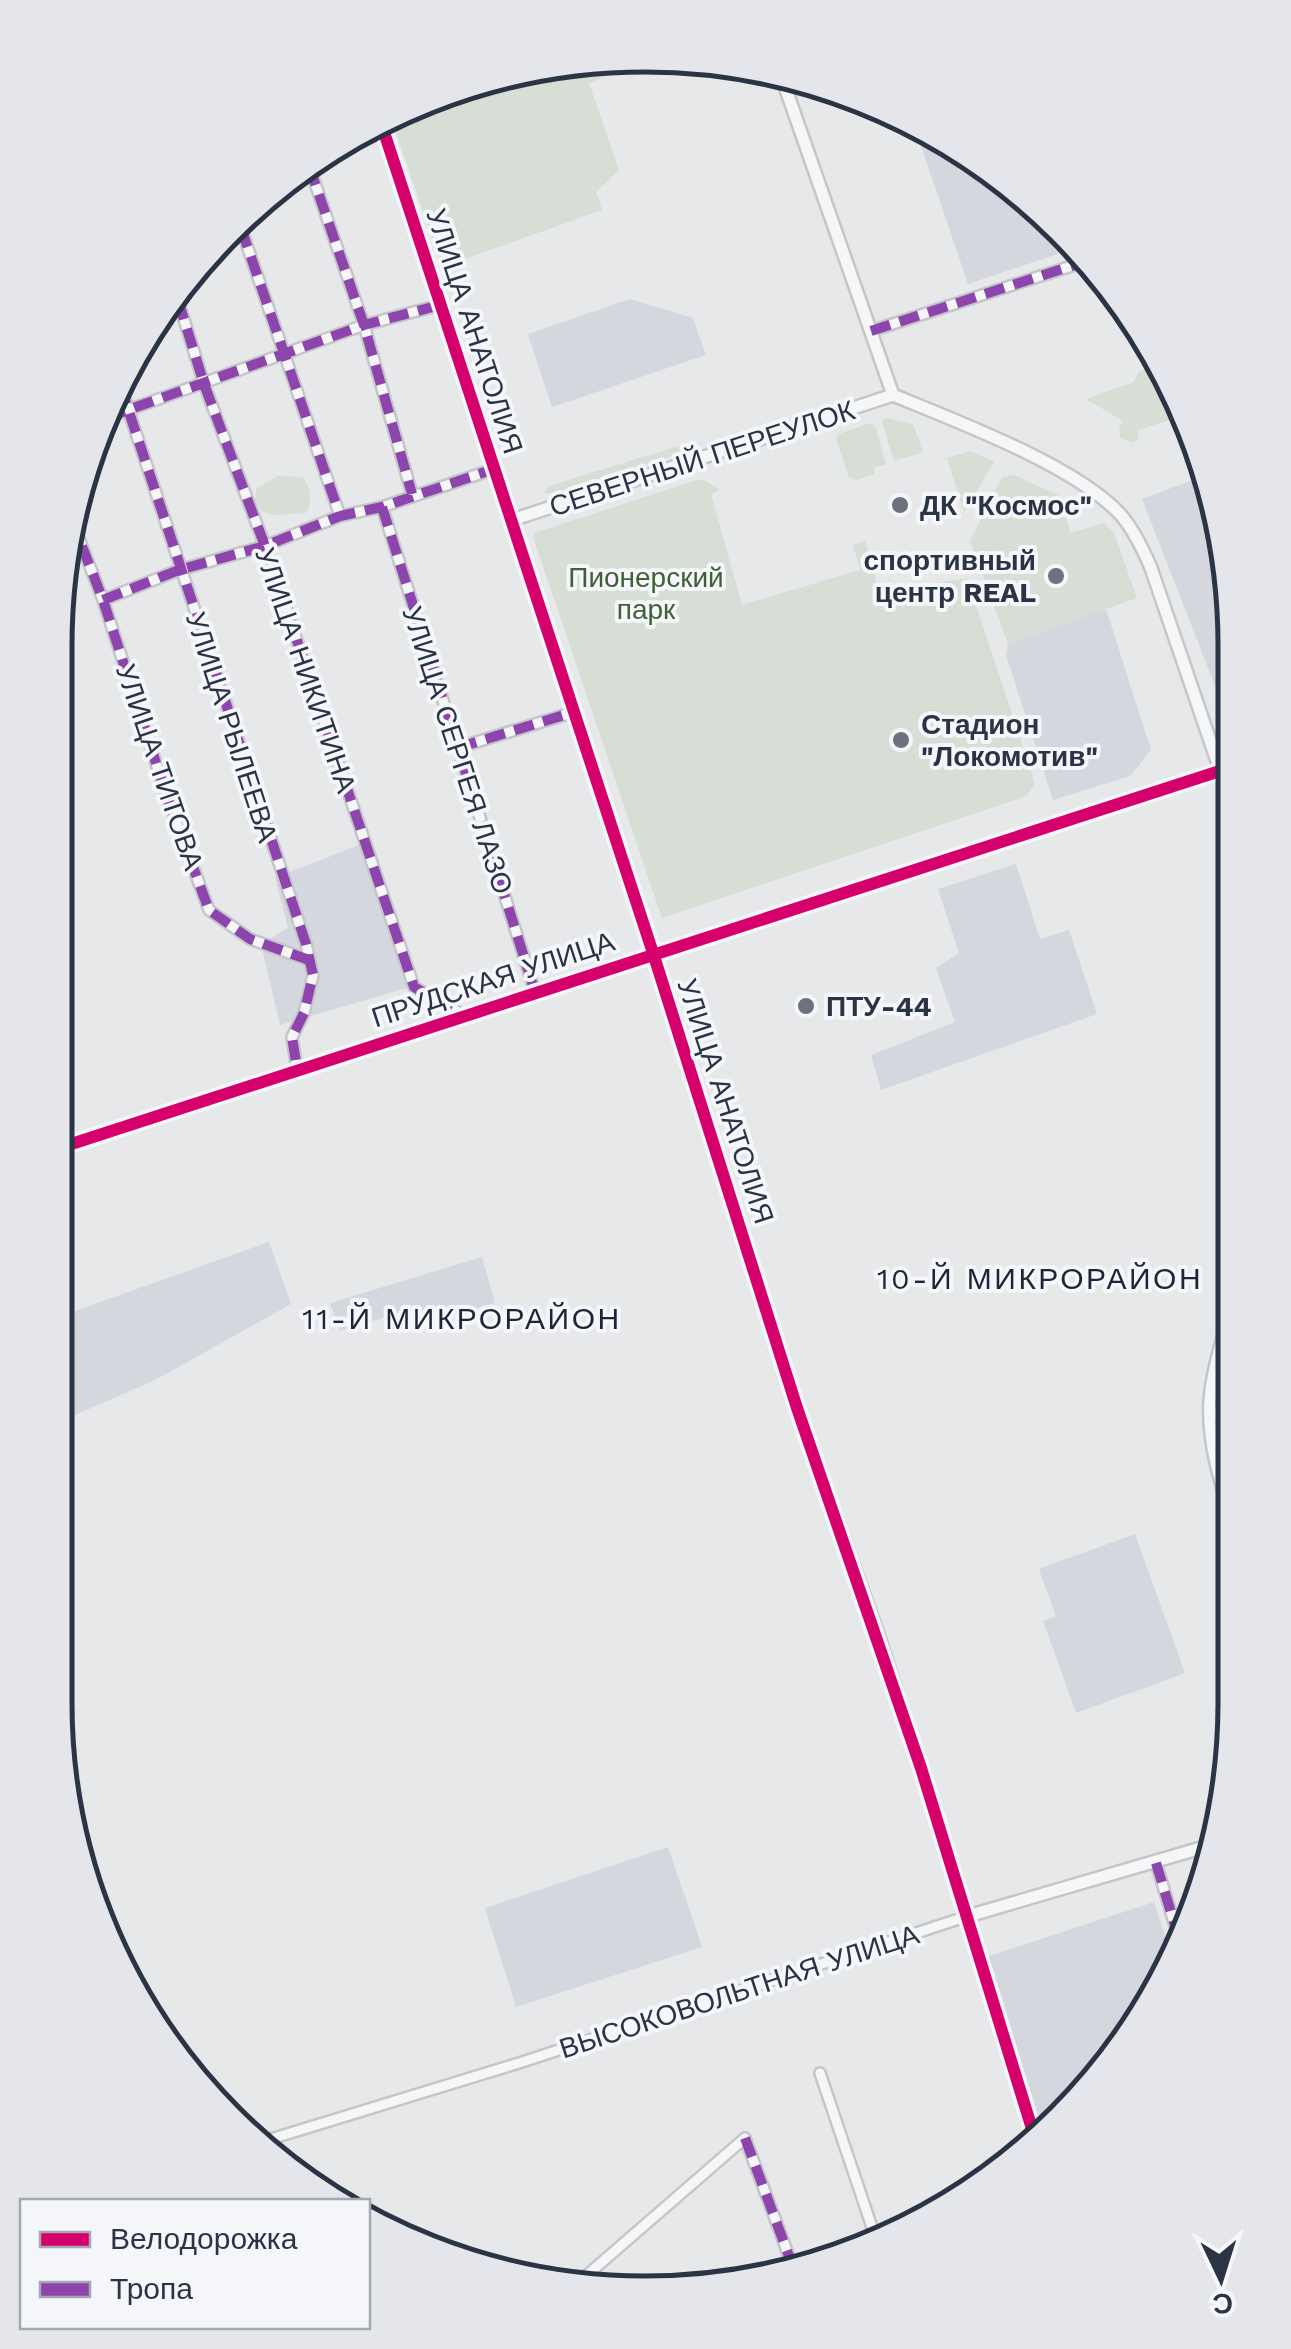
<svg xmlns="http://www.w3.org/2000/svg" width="1291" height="2349" font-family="'Work Sans',sans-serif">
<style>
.built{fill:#d4d7dd}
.green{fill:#d6ded6}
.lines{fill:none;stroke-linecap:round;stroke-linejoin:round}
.minor-casing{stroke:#c4c6c8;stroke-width:14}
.tertiary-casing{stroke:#c4c6c8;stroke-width:16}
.minor{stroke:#f5f6f7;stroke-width:9}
.tertiary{stroke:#f5f6f7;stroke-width:11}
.quiet{stroke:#8e44ad;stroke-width:10;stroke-dasharray:20 10;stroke-linecap:butt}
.cycleway-casing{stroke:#f4f6f9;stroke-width:19}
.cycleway{stroke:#d6006c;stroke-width:12}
.poi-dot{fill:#6c737f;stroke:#f4f6f9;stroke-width:4}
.labels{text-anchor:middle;stroke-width:8;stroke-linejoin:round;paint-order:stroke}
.street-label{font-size:28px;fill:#2b3445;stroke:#f4f6f9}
.poi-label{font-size:28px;font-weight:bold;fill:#2b3445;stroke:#f4f6f9;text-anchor:start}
.park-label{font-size:28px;fill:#3f6138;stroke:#f4f6f9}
.neighbourhood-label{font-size:30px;letter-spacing:2.5px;fill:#1d2536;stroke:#f4f6f9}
.rim{fill:none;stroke:#2b3445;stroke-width:5}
</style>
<rect width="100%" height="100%" fill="#e6e8ea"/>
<path class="built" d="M914,125l26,9 95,68 41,46 -108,36z
M630,299l63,19 13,37 -154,52 -24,-73z
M1209,474l22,95v143l-5,2 -84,-215z
M1106,609l45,141 -21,26 -77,24 -47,-145 2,-11z
M372,840l45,145 -137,40 -19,-81 27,-16 -13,-50z
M1016,864l24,75 29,-9 28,84 -216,76 -10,-35 84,-33 -19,-54 23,-15 -21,-64z
M269,1242l22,62 -134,75 -102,45v-106z
M482,1257l13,46 -70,19 -6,-15 -79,24 -10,-28z
M1135,1534l50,139 -109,40 -33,-92 13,-5 -17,-47z
M668,1847l34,100 -186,60 -31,-99z
M1154,1902l19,58 -16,38 -115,140 -59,-180z"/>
<path class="green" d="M608,68l2,7 -21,8 30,87 -23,22 6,18 -160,57 -49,-143 99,-49z
M1160,365l15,41 6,1 3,6 -2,3 -44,14v9l-5,4 -13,-5 -1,-10 4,-7 -37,-22 48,-17 4,-10z
M885,418l28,6 10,28 -29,9 -12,-39z
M870,423l5,3 11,38 -12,4 1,6 -18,6 -8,-3 -13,-39 3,-4z
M688,443l2,7 -8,3 -124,40h-14l5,-7z
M971,451l23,11 -30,50 -17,-54z
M279,475l24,3c8,10 10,24 3,35l-34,2 -10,-3 -7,-12 1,-11z
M1014,475l44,20 13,38 33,-10 10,10 23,65 -129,46 -38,-103 32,-64z
M704,480l16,10 -9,4 31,111 118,-35 -7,-25 12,-4 12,43 14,7 76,-13 68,206 -9,12 -364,122 -129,-381 2,-4 158,-52z"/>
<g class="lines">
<defs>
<path id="minor" d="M361,140l23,-7
M309,166l55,159 48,169
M241,228l99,288 42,-9 112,-38
M178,300l26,84 61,162 149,441 49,28
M871,331l216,-70
M120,385l186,559 7,31 -9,38 -12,24 5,32
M106,418l258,-93 76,-20
M382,507l153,485
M71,518l32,82 64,197 42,113 41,29 59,21
M103,600l76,-30 86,-24 75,-30
M457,748l117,-36
M1210,1416l24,-9
M1156,1863l24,79
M820,2073l58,172
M261,2142l258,-79 449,-147 35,126 34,103
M579,2282l166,-144 48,129"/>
<path id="tertiary" d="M783,81l110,314c63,26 181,70 227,119 14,16 23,35 31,54l81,237
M383,129l270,824 144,455 82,229 89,279 250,-73
M512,520l381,-125
M56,1149l1176,-382
M1233,1300c-8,33 -20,66 -23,100 -3,41 11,85 24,123"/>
</defs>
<use href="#minor" class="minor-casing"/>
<use href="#tertiary" class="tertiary-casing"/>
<use href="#minor" class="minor"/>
<use href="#tertiary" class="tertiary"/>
<path class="quiet" d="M309,166l55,159 48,169
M241,228l99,288 42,-9 112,-38
M178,300l26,84 61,162 149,441 49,28
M871,331l216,-70
M120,385l186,559 7,31 -9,38 -12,24 5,32
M106,418l258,-93 76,-20
M382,507l153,485
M71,518l32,82 64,197 42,113 41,29 59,21
M103,600l76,-30 86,-24 75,-30
M457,748l117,-36
M1156,1863l24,79
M745,2138l48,129"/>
<defs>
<path id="cycleway" d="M383,129l270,824 144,455 124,360 116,377
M56,1149l1176,-382"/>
</defs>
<use href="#cycleway" class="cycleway-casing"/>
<use href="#cycleway" class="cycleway"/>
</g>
<g class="poi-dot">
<circle cx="900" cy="505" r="10"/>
<circle cx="1056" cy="576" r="10"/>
<circle cx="901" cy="740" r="10"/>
<circle cx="806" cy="1006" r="10"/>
</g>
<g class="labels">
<g class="street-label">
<text transform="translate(475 331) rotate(72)" y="10">УЛИЦА АНАТОЛИЯ</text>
<text transform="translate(702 458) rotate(-18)" y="10">СЕВЕРНЫЙ ПЕРЕУЛОК</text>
<text transform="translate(306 670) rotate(71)" y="10">УЛИЦА НИКИТИНА</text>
<text transform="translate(232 727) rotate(72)" y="10">УЛИЦА РЫЛЕЕВА</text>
<text transform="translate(458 750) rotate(72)" y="10">УЛИЦА СЕРГЕЯ ЛАЗО</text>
<text transform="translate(160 767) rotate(71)" y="10">УЛИЦА ТИТОВА</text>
<text transform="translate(493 979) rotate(-18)" y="10">ПРУДСКАЯ УЛИЦА</text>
<text transform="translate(726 1101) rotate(72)" y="10">УЛИЦА АНАТОЛИЯ</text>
<text transform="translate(739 1991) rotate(-18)" y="10">ВЫСОКОВОЛЬТНАЯ УЛИЦА</text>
</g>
<g class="poi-label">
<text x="920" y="515">ДК "Космос"</text>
<text x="1036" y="570" text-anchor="end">спортивный<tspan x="1036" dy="32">центр REAL</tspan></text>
<text x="921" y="734">Стадион<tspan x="921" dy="32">"Локомотив"</tspan></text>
<text x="826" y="1016">ПТУ-44</text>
</g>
<g class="park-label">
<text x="646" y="587">Пионерский<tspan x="646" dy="32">парк</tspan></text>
</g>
<g class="neighbourhood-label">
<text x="1040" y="1289">10-Й МИКРОРАЙОН</text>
<text x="462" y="1329">11-Й МИКРОРАЙОН</text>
</g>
</g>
<path d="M0 0H1291V2349H0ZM645 72H645A573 573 0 0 1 1218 645V1703A573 573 0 0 1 645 2276H645A573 573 0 0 1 72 1703V645A573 573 0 0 1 645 72Z" fill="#e4e6eb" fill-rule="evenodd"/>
<path class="rim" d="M645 72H645A573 573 0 0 1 1218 645V1703A573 573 0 0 1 645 2276H645A573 573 0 0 1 72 1703V645A573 573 0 0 1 645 72Z"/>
<rect x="20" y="2199" width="350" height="130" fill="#f4f6f9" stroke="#a4a8b1" stroke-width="2.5"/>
<rect x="40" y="2232" width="50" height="15" fill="#d6006c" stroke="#a4a8b1" stroke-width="2.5"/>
<text x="110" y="2249" font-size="30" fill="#2b3445">Велодорожка</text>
<rect x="40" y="2282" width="50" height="15" fill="#8e44ad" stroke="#a4a8b1" stroke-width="2.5"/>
<text x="110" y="2299" font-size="30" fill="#2b3445">Тропа</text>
<g transform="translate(1221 2279) rotate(176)" stroke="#f4f6f9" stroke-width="8" paint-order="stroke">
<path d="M0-8L18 38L0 25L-18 38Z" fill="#2b3445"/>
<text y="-15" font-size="28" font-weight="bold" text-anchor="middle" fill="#2b3445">С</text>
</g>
</svg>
